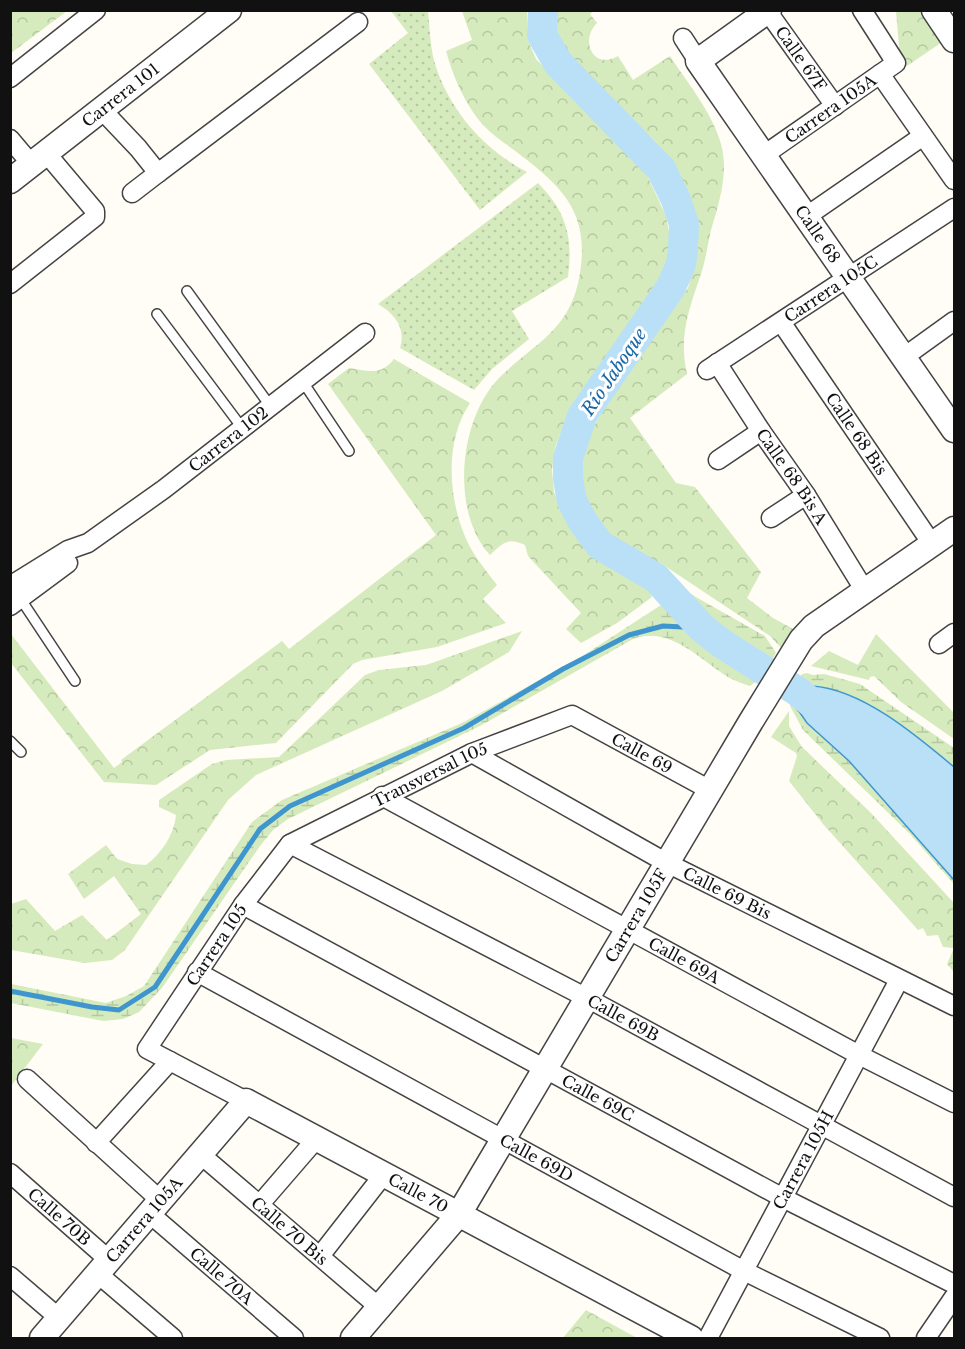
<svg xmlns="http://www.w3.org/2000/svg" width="965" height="1349" font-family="'Libre Baskerville',serif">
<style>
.grass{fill:url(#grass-dots)}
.wetland{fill:url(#wetland-marsh)}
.park{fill:url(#park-crowns)}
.water{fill:#b9e0f7;stroke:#3f96cf;stroke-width:1.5}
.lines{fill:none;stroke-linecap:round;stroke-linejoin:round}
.stream{stroke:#3f96cf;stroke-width:5}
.river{stroke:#b9e0f7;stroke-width:30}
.service-casing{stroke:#444;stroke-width:12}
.minor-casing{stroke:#444;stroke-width:21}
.tertiary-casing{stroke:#444;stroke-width:27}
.service{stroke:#fff;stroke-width:9}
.minor{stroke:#fff;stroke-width:18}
.tertiary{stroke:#fff;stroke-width:24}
.labels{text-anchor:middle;stroke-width:6;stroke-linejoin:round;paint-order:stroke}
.street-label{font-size:16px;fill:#111;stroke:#fff}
.water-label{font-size:18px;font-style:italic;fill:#1768a6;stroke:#fff}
</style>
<defs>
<pattern id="grass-dots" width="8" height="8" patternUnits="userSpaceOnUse" patternTransform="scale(1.5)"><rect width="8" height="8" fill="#d5ebbd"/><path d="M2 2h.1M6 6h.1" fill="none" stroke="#b6c8a1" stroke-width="1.8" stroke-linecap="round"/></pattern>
<pattern id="wetland-marsh" width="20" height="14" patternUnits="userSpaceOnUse" patternTransform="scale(1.5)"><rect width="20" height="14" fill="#d5ebbd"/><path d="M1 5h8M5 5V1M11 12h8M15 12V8" fill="none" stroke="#b6c8a1"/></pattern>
<pattern id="park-crowns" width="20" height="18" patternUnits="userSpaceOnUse" patternTransform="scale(1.5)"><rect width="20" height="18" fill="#d5ebbd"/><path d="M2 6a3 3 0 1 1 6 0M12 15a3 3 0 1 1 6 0" fill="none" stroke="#b6c8a1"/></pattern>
</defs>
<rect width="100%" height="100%" fill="#fffdf5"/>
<path class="grass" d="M391,11h37c2,19 2,40 9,59 15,43 49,81 90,102l-47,38 -111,-146 39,-31z
M538,183c29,30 35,54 30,94l-56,34 17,28 -37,30 -18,21 -74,-42c6,-20 -5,-34 -22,-44z"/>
<path class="wetland" d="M531,11h14l-1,24 13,26 103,102 26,42 5,24v23l-5,24 -5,12c-20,36 -46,70 -68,104 -9,13 -20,26 -25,39 -18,46 -11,89 28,121l149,84 11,17 -15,25 -11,8c-7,-2 -15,-5 -22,-9 -28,-17 -58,-52 -95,-38l-153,87 -192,93 -15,11 -13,16 -98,142 -23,24 -16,7 -20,2 -92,-18v-19l95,19 20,-7 18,-10 108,-164 30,-22 180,-77 119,-66 80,-52c2,-18 -18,-26 -32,-34 -62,-36 -81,-90 -47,-155 9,-17 23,-33 34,-49 17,-25 35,-50 52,-75l10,-25 2,-24 -3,-24 -13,-27 -15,-23 -96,-97c-17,-21 -22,-34 -22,-61z
M807,673l6,2 11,-1 36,10 94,64v136l-45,-51 -106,-103 -13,-24 -1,-9 13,-23z"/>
<path class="park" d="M11,10h56v1l-56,42z
M462,11h65l1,29 8,19 78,81 28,24 24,52 4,21 -1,17 -7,21 -55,83 -37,51 -15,39 -3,22 2,22 17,38 20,22 32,23 25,13 4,9 -35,26 -36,20 -15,-14 15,-16 -53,-57 -3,-11c-18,-8 -22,-2 -35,10 -40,-43 -31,-136 9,-177 36,-36 72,-47 81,-105 10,-63 -20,-88 -66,-123 -11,-8 -23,-16 -32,-26 -17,-20 -29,-47 -36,-73l26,-11z
M556,11h38l-4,3 7,9c-18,18 -3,48 21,33l15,24 37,-24c18,28 42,56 51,88 8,29 -2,59 -10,86 -3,14 -5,27 -9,41 -12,36 -24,63 -15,103l-57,44 46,65 19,4 66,85 -14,26 26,20 22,12 -13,19 -12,-13 -108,-72 -45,-22 -27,-33 -8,-23 1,-30 7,-24 58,-91 40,-53 7,-25v-37l-11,-38 -12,-23 -16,-23 -77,-73 -16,-20 -7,-19z
M896,11h33l19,27 -47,32z
M394,359l76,44c-25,37 -22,91 -6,131 7,19 21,35 33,51l-14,14 23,24 -69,24 -75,13 -9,4 -77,79 -66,7 -54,35 -52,-3 -93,-119v-29l103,134 8,-6 -1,-2 161,-119 7,8 147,-114 -108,-151 21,-16c19,3 32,8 45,-9z
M522,631l-13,21 -67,39 -186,84 -28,25 -103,150 -13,10 -27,3 -74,-13v-46l15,-5 29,32 27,-16 25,25 34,-26 -27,-38 -30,23 -16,-25 38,-29 11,14 15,5 14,1c15,-11 28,-30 30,-50l-17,-8v-7l53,-36 14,-4 53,-3 86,-82 14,-5 47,-5z
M876,634l78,79v26l-53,-37 -27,-26 -4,1 -1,3 -58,-14 18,-15 29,14z
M789,711v15l13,21 69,66 83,90v69l-7,-8 7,-16 -11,-1 -5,-12 -11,1 -4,-8 -5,2 -95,-106 -34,-43 8,-25 -1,-3 -25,-16z
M11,1038l32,6 -32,42z
M586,1310l51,28h-74z"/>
<path class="water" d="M812,686c50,3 105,50 142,81v113l-105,-119 -42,-38 -11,-16 2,-11z"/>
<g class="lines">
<path class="stream" d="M10,991l82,16 27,3 36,-23 105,-158 30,-23 174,-78 99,-59 66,-34 34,-9 39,2"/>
<path class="river" d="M543,10l-1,25 16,28 103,106 15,31 8,24 -1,26 -2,14 -10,23 -89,129 -14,42v21l4,22 11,21 17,23 56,33 46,50 19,15 76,48 35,28"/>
<defs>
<path id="service" d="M187,291l84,116
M157,314l86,115
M303,382l46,69
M20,598l55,83
M10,741l11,11"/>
<g id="minor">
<path id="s1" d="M768,12l67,94"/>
<path d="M683,38l15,23"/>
<path d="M880,74l74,106"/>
<path d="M10,78l86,-68"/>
<path d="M102,110l36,38 20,25 200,-151"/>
<path d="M10,139l22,26"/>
<path id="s2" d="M764,155l132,-92 -34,-53"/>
<path d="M132,193l26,-20"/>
<path d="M807,216l116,-80"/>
<path d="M10,284l85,-67v-6l-48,-57"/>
<path id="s3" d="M781,322l151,222"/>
<path d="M904,357l50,-36"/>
<path id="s4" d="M717,363l44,68 45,64 59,96"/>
<path id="s5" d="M707,370l247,-162"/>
<path d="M718,460l43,-29"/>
<path d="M771,518l35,-23"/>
<path id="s6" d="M10,586l58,-36 20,-7 76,-54 201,-156"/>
<path d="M10,606l58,-43"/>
<path d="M939,644l15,-11"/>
<path id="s7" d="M472,753l195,110 287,143"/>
<path id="s8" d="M382,796l477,259 95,48"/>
<path id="s9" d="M290,844l297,154 367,199"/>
<path id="s10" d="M243,905l540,293 171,86"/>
<path id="s11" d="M197,972l547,299 136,67"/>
<path d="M27,1079l133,121"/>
<path id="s12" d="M246,1101l-99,-52 96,-144 47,-61 182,-91 100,-38 138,75"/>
<path d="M96,1143l74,-82"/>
<path id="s13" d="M200,1154l180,154"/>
<path id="s14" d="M10,1173l99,87"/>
<path d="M260,1204l57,-66"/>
<path id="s15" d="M149,1213l145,125"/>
<path d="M320,1256l64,-82"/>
<path d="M97,1273l76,65"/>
<path d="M10,1276l49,42"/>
<path id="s16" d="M708,1338l191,-358"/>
<path d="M926,1338l28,-41"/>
</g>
<g id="tertiary">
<path id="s17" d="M769,10l-71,51 256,369"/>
<path d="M934,10l20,30"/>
<path id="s18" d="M10,181l219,-171"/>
<path id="s19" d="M42,1338l204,-237 445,237"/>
<path id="s20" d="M353,1338l106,-124 291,-491 51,-83 13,-14 140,-97"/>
</g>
</defs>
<use href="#service" class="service-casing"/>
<use href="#minor" class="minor-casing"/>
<use href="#tertiary" class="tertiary-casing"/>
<use href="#service" class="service"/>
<use href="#minor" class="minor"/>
<use href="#tertiary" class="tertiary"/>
</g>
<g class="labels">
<g class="street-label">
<text dy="6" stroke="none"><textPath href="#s1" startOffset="57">Calle 67F</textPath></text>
<text dy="6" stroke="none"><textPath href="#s18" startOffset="140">Carrera 101</textPath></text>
<text dy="6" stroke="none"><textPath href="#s2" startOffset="81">Carrera 105A</textPath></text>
<text dy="6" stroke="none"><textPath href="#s17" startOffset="298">Calle 68</textPath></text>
<text dy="6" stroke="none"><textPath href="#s5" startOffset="148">Carrera 105C</textPath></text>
<text dy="6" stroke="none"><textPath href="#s3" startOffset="135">Calle 68 Bis</textPath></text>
<text dy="6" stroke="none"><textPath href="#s6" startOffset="264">Carrera 102</textPath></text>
<text dy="6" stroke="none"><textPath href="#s4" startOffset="136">Calle 68 Bis A</textPath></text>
<text dy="6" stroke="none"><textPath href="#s12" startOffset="752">Calle 69</textPath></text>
<text dy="6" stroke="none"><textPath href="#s12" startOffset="518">Transversal 105</textPath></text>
<text dy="6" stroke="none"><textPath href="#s7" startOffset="291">Calle 69 Bis</textPath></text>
<text dy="6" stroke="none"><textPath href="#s20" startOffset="510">Carrera 105F</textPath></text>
<text dy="6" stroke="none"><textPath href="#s12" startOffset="237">Carrera 105</textPath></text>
<text dy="6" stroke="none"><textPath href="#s8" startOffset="344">Calle 69A</textPath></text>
<text dy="6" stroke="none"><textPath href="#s9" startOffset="376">Calle 69B</textPath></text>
<text dy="6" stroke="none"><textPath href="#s10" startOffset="404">Calle 69C</textPath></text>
<text dy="6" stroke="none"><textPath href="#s11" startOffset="387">Calle 69D</textPath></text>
<text dy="6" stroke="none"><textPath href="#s16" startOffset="202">Carrera 105H</textPath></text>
<text dy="6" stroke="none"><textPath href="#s19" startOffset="508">Calle 70</textPath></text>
<text dy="6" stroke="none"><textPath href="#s14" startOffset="66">Calle 70B</textPath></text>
<text dy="6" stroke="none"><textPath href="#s19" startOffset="156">Carrera 105A</textPath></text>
<text dy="6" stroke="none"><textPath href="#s13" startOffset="118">Calle 70 Bis</textPath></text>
<text dy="6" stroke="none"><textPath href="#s15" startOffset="96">Calle 70A</textPath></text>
</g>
<g class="water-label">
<text transform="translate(614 372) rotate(-56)" y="6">Río Jaboque</text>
</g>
</g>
<rect width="965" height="1349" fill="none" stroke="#111111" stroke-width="24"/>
</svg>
